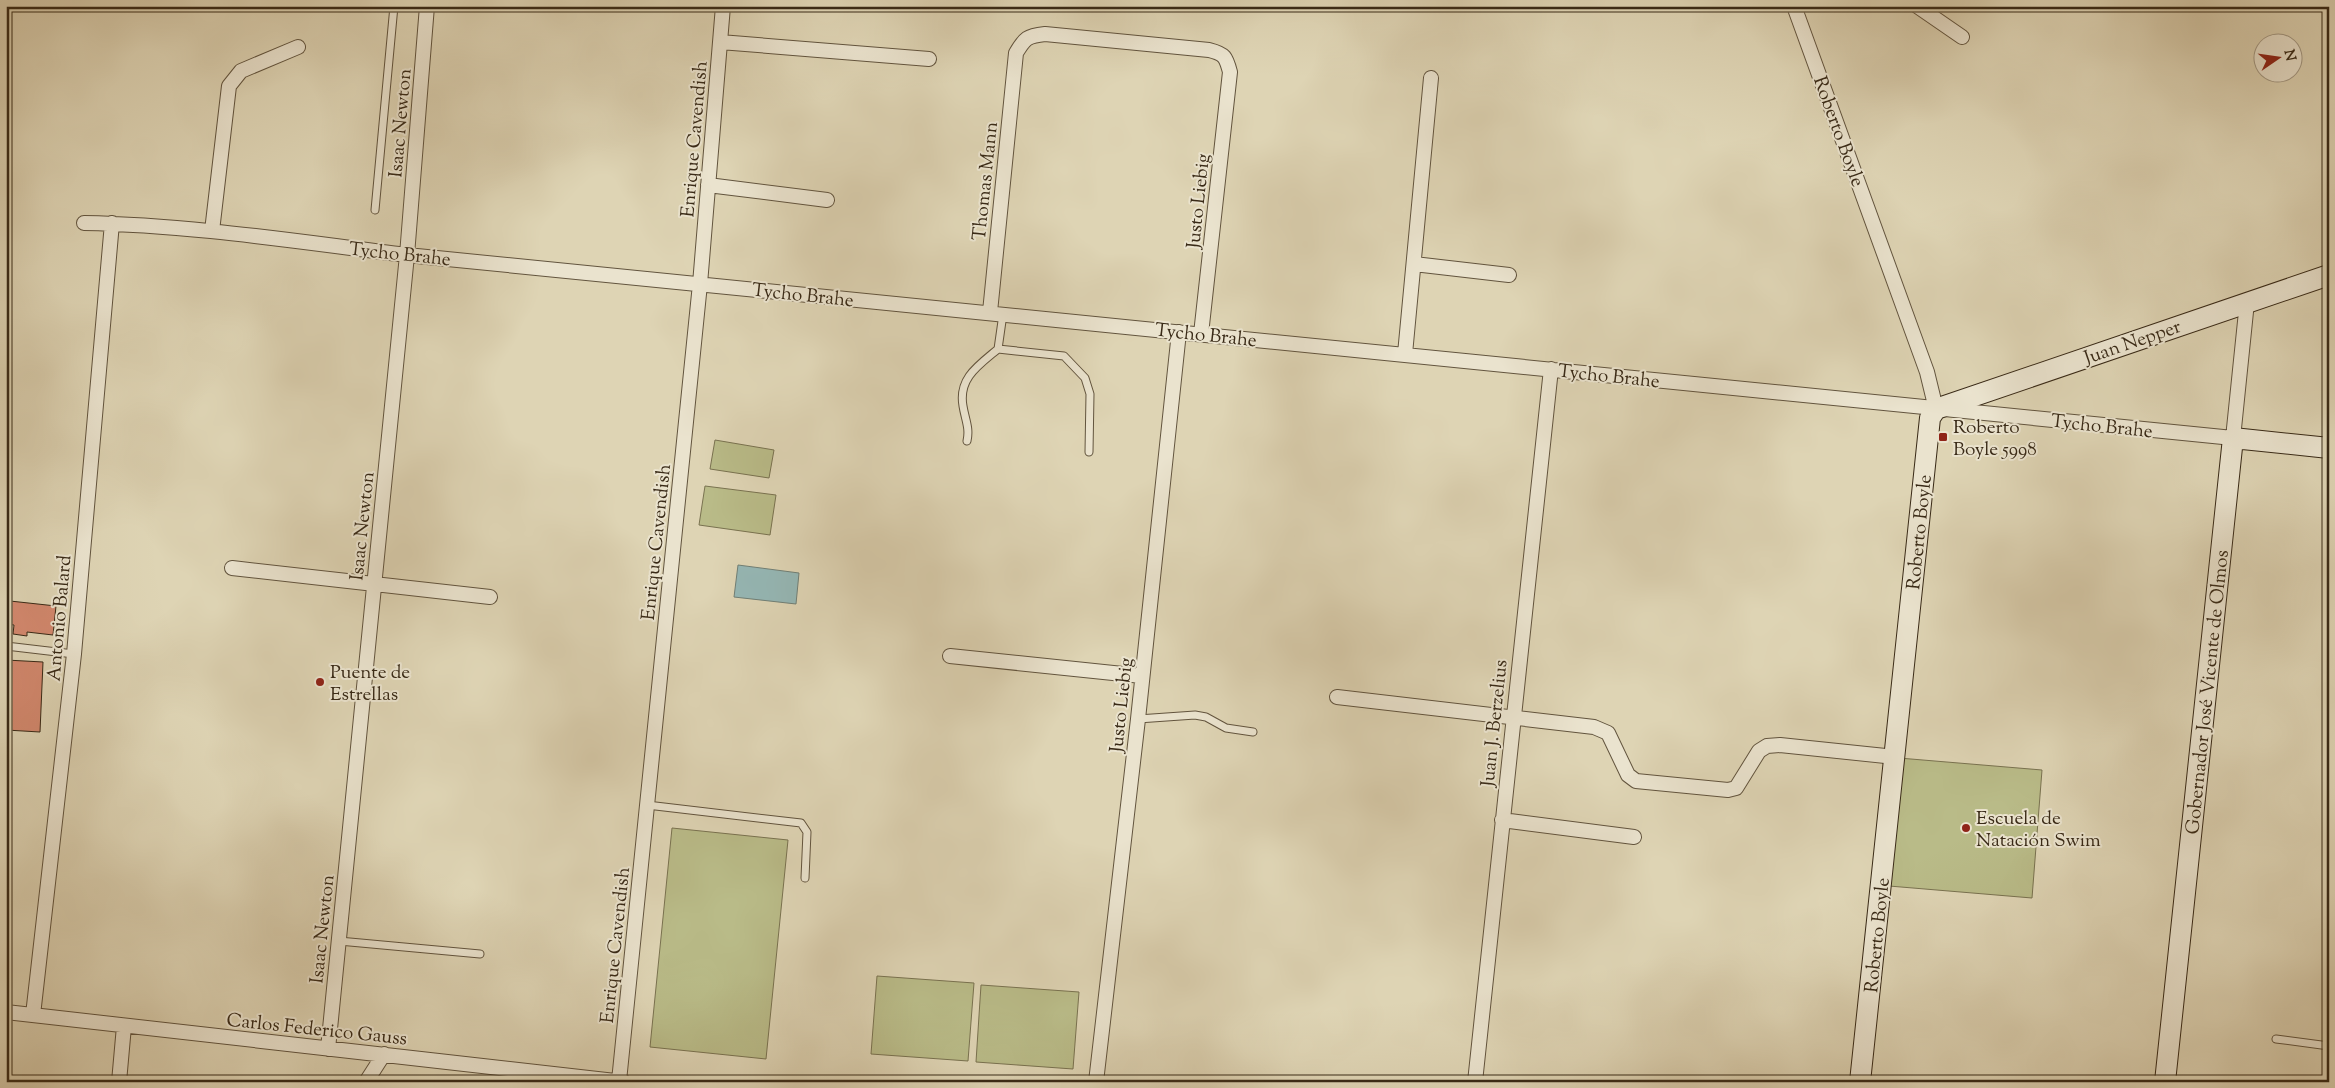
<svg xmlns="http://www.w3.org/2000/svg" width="2335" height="1088" font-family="'Sorts Mill Goudy',serif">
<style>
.green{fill:#b9bb88;stroke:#797250}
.water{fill:#95b7b5;stroke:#707f76}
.building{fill:#d3896f;stroke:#392a17}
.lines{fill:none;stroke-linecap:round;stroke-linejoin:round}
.service-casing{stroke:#62543e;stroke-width:9}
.minor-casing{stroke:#62543e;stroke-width:16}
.secondary-casing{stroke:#392a17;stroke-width:22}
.service{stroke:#eae3ce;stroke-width:7}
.minor{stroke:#eae3ce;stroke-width:14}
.secondary{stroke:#eae3ce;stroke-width:20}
.poi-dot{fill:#8f2418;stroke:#eae3ce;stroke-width:2}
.labels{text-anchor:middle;stroke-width:4;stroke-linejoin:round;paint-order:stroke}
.street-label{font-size:19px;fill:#392a17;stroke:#eae3ce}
.poi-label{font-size:19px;fill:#392a17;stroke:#eae3ce;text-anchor:start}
</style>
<rect width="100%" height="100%" fill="#ded4b4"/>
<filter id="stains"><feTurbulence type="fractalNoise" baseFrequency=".004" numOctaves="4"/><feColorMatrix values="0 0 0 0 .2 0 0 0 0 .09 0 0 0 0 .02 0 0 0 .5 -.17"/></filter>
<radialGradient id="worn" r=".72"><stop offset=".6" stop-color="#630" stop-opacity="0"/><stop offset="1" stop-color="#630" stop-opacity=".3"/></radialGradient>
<path class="green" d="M715,440l59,10 -5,28 -59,-9z
M705,486l71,9 -6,40 -71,-10z
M1899,758l143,12 -10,128 -143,-12z
M672,828l116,12 -22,219 -116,-12z
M877,976l97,7 -6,78 -97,-7z
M981,985l98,7 -6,77 -97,-7z"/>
<path class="water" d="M738,565l61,8 -3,31 -62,-7z"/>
<path class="building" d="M10,601l46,5 -3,29 -26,-3v4l-14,-2 1,-9 -8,-1v-17l4,1z
M6,660l37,2 -3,70 -34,-2z"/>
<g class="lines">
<defs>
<path id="service" d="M375,210l19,-204
M998,349l5,-35
M967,441c3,-13 -2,-22 -4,-35 -5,-28 16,-41 35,-57l66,7 21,22 5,16 -1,58
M6,646l68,8
M1138,719l57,-4 11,2 20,11 27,4
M647,805l154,18 6,9 -2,46
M339,941l141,13
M2276,1039l53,7"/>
<path id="minor" d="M1794,6l133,366 9,37
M1917,6l45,31
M720,42l209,17
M708,185l119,15
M84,223c108,2 215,19 323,32l1826,183 14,-136
M212,231l17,-145 12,-15 57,-24
M1414,264l95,11
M990,312l26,-259c9,-15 11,-17 29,-19l164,16c16,4 17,7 21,22l-29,262
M1405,354l26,-276
M232,568l258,29
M950,656l192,20
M1337,697l257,30 14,6 20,42 8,6 92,9 8,-2 23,-37 8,-5 13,-1 115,12
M1502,820l132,17
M6,1012l618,70
M33,1015l41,-361 38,-431
M328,1049l79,-794 20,-249
M619,1081l81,-797 23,-278
M119,1082l5,-56
M366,1082l18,-28
M1096,1082l42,-363 41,-387
M1475,1082l76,-713"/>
<path id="secondary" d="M1860,1082l70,-664 6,-9 393,-134
M2165,1082l68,-644 96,10"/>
</defs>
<use href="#service" class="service-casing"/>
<use href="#minor" class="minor-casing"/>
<use href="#secondary" class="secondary-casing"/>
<use href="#service" class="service"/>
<use href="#minor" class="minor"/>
<use href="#secondary" class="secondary"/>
</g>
<g class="poi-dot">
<rect x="1938" y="432" width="10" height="10" rx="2.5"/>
<circle cx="320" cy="682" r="5"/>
<circle cx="1966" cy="828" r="5"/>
</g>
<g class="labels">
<g class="street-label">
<text transform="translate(399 123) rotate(-85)" y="7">Isaac Newton</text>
<text transform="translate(1840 131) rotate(70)" y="7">Roberto Boyle</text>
<text transform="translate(693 139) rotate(-85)" y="7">Enrique Cavendish</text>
<text transform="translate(984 181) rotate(-84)" y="7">Thomas Mann</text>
<text transform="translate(1197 201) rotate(-84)" y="7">Justo Liebig</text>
<text transform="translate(400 253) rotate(6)" y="7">Tycho Brahe</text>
<text transform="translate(803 294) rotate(6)" y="7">Tycho Brahe</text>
<text transform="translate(1206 334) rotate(6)" y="7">Tycho Brahe</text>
<text transform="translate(2132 341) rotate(-19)" y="7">Juan Nepper</text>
<text transform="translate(1609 375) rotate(6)" y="7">Tycho Brahe</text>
<text transform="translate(2102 425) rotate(6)" y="7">Tycho Brahe</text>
<text transform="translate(361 526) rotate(-84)" y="7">Isaac Newton</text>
<text transform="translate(1918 532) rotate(-84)" y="7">Roberto Boyle</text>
<text transform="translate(655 542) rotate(-84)" y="7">Enrique Cavendish</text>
<text transform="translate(58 618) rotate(-85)" y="7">Antonio Balard</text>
<text transform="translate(2206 692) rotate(-84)" y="7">Gobernador José Vicente de Olmos</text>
<text transform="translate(1120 705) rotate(-84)" y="7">Justo Liebig</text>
<text transform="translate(1493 723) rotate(-84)" y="7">Juan J. Berzelius</text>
<text transform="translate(321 929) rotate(-84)" y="7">Isaac Newton</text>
<text transform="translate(1876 935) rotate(-84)" y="7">Roberto Boyle</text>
<text transform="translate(614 945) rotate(-84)" y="7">Enrique Cavendish</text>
<text transform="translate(317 1028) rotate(6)" y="7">Carlos Federico Gauss</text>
</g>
<g class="poi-label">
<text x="1953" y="433">Roberto<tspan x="1953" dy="22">Boyle 5998</tspan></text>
<text x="330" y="678">Puente de<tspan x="330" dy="22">Estrellas</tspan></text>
<text x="1976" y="824">Escuela de<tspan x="1976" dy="22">Natación Swim</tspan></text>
</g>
</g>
<rect width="2335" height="1088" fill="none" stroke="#ded4b4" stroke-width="25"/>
<rect x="8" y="8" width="2320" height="1073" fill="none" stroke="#392a17" stroke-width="2.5"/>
<rect x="12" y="12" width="2310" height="1063" fill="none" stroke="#392a17"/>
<g transform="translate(2278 58) rotate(77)"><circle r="24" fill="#eae3ce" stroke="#a39985"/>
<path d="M0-4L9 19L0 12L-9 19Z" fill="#8f2418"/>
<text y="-8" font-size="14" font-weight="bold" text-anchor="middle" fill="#392a17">N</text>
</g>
<rect width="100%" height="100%" filter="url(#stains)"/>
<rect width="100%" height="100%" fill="url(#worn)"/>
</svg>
